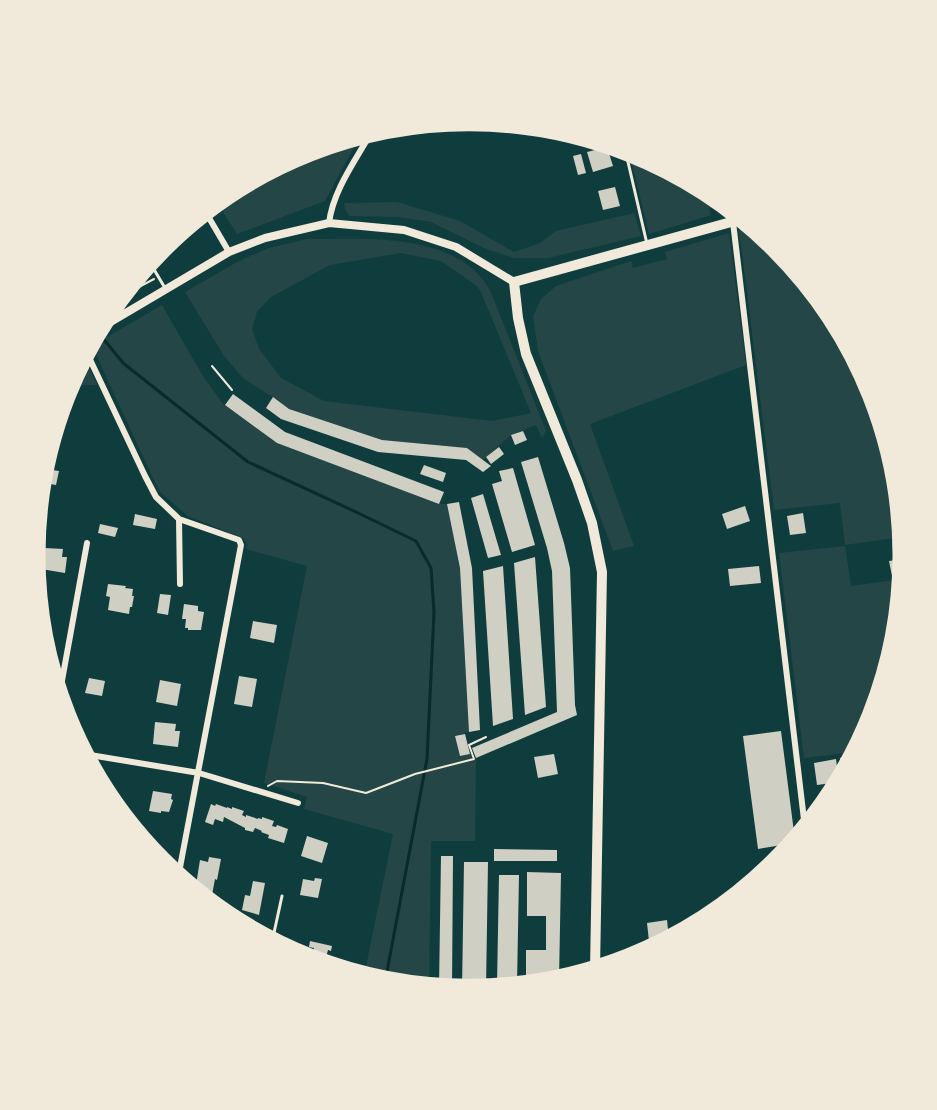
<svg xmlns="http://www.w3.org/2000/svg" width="937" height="1110" font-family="'PT Serif',serif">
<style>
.green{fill:#244646;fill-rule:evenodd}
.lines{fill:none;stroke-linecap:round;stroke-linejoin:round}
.stream{stroke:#0a2a2b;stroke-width:3}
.building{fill:#cfcfc3}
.path{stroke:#f1e9da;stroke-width:2}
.service{stroke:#f1e9da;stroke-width:3}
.minor{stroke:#f1e9da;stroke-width:6}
.tertiary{stroke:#f1e9da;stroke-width:8}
.primary{stroke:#f1e9da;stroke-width:10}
.rim{fill:none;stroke:#f1e9da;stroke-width:3}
</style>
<rect width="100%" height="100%" fill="#0f3d3e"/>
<path class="green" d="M342,140l12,7 -29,54 -88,33 -21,-33 11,-8 75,-40z
M629,151l6,2 76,40 13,11 -15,4 2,7 -62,19z
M397,202l63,19 54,31 26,-9 16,-12 78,-18 7,23 -93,22h-34l-28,-9 -55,-27 -33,-5 -49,-1 -4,-7 -1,-6z
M752,227l25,20 54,66 40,76 25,81 6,67 -57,8 -5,-42 -66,7 -33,-266 -3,-14z
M729,233l17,132 -156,59 44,122 -21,5 -75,-200 -5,-35 8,-17 15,-13 75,-25 2,7 34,-9 -2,-7z
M307,239c58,0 149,-8 183,51l56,141 -4,7 -6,-13 -25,10 -28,25 -16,-12 -85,-8 -93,-31 -16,-12 -29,-18 -20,-23 -39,-64 54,-31 30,-13zM401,253l40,8 36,25 4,6 50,121 -39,8 -168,-20 -43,-23 -22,-29 -7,-20 5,-17 14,-15 59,-32z
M162,305l39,68 21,30 55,40 162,61h8l13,64 9,164 -14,4 5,20 10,-2 6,4 -1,83h-44l-2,146 -46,-5 -19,-6 29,-142 -89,-25 3,-12 -43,-14 43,-217 -61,-17 1,-5 -4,-6 -55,-22 -29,-25 -67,-145z
M81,360l6,2 10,23h-29z
M845,546l6,40 51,-7 -6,61 -25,82 -16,30 -51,6 -25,-205z"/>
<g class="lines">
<path class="stream" d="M97,331l26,32 125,99 108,50 60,29 15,27 3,44 -7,147 -42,223"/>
</g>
<path class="building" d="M607,147l6,19 -20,6 -6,-20z
M581,154l5,19 -8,2 -5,-19z
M615,187l5,19 -17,4 -5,-19z
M233,394l52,38 159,60 -5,12 -162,-61 -52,-38z
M273,397l16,12 93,31 85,8 24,18 -8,6 -17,-12 -88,-8 -97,-33 -15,-11z
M523,431l4,9 -12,5 -4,-10z
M499,447l5,7 -13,10 -5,-7z
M538,457l26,86 6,25 5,137 2,10 -101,43 -4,-10 85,-36 -5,-141 -5,-23 -26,-86z
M45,460v17h-4v-7z
M424,465l22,8 -3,9 -23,-8z
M513,468l22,77 -23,7 -20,-68 10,-3 -3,-10z
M52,470l7,1 -3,14 -6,-1z
M483,494l18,61 -13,3 -17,-60z
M39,498l6,1 -2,21 -6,-1z
M459,502l13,66 8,162 -11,2 -9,-164 -13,-64z
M745,506l5,15 -23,8 -5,-15z
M803,513l3,20 -16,2 -3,-19z
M135,514l22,5 -2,10 -22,-4z
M100,524l18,4 -3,9 -17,-4z
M45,548l18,1 -1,8h5l-2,16 -24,-4z
M535,557l11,150 -21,8 -11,-152z
M904,559l-2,15 -10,2 -3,-15z
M503,566l10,153 -20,7 -10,-155z
M759,566l2,17 -31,3 -2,-17z
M108,584l18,2 -1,2 8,1 -1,7h2l-2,11h-2l-1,7 -21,-4 2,-13 -4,-1z
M160,594l11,1 -3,20 -11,-2z
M184,604l14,2v5l6,1 -3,18h-13v-2h-3l1,-9h-4z
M39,614l7,1 -1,5h2l-2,15h-4z
M253,621l24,4 -3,18 -24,-5z
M239,676l18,3 -5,28 -18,-3z
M89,678l16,3 -3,15 -17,-3z
M160,680l21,4 -4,22 -21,-4z
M155,722l21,2 -1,7h5l-2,16 -25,-3z
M781,731l14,109 -12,15 -1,-10 -24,4 -15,-113z
M465,734l5,20 -10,2 -5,-20z
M554,754l4,20 -20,4 -4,-21z
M852,756l-8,16h-2l-2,-14z
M836,759l3,23 -22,3 -3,-22z
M153,791l19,3 -1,5 2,1 -4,12 -8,-1v2l-12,-2z
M211,804l4,2 1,-2 11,4v-1l5,2v-2l12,4 -2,4 4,2v-2l12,4v-1l4,1v-2l12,4 -2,5 4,1 1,-2 11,4 -4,14 -16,-5 1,-3 -8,-3 1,-1 -7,-3 -2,4 -8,-2v-2l-21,-11 -1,5 -8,-3 -2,6 -8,-3z
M307,836l21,7 -6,20 -21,-7z
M494,849l63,1v11h-63z
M441,856h12l-1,133 -13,-1z
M209,857l12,2 -4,21 -2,-1 -3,16 -17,-4 5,-31 8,2z
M464,862h24l-2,127 -24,1z
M527,872l34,1 -2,107 -6,2 -27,2v-34h20v-34h-19z
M499,875h20l-2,110h-20z
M315,878l7,1 -4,19 -18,-3 3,-16 11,2z
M253,881l12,2 -6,32 -17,-5 3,-15 5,1z
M667,920l2,19 -19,11 -3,-27z
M245,924l12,3 -1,6 -11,-6z
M310,941l22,5 -1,5 -3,-1 -3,11 4,1 -1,3 -25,-7v-2l9,2 2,-10 -5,-1z"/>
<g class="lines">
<path class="path" d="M120,297l34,-18
M212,366l20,24
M268,786l9,-5 46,2 43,10 49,-19 59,-15 -5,-14 17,-8"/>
<path class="service" d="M625,149l22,95
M149,261l16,27
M272,942l10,-46"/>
<path class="minor" d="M205,211l24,41
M733,222l72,606
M329,223c4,-33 27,-63 43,-92
M86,351l59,125 11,21 23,22 60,21 2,5 -63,333
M179,519l1,65
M59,697l28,-154
M84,754l115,19 99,30"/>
<path class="tertiary" d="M97,330l132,-78 36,-14 64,-15 75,7 52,17 58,35"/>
<path class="primary" d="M595,970l7,-398 -10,-49 -15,-43 -51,-126 -8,-36 -4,-36 228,-63"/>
</g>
<path d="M0 0H937V1110H0ZM44 555a425 425 0 1 1 850 0a425 425 0 1 1-850 0Z" fill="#f1e9da" fill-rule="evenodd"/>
<path class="rim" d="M44 555a425 425 0 1 1 850 0a425 425 0 1 1-850 0Z"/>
</svg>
